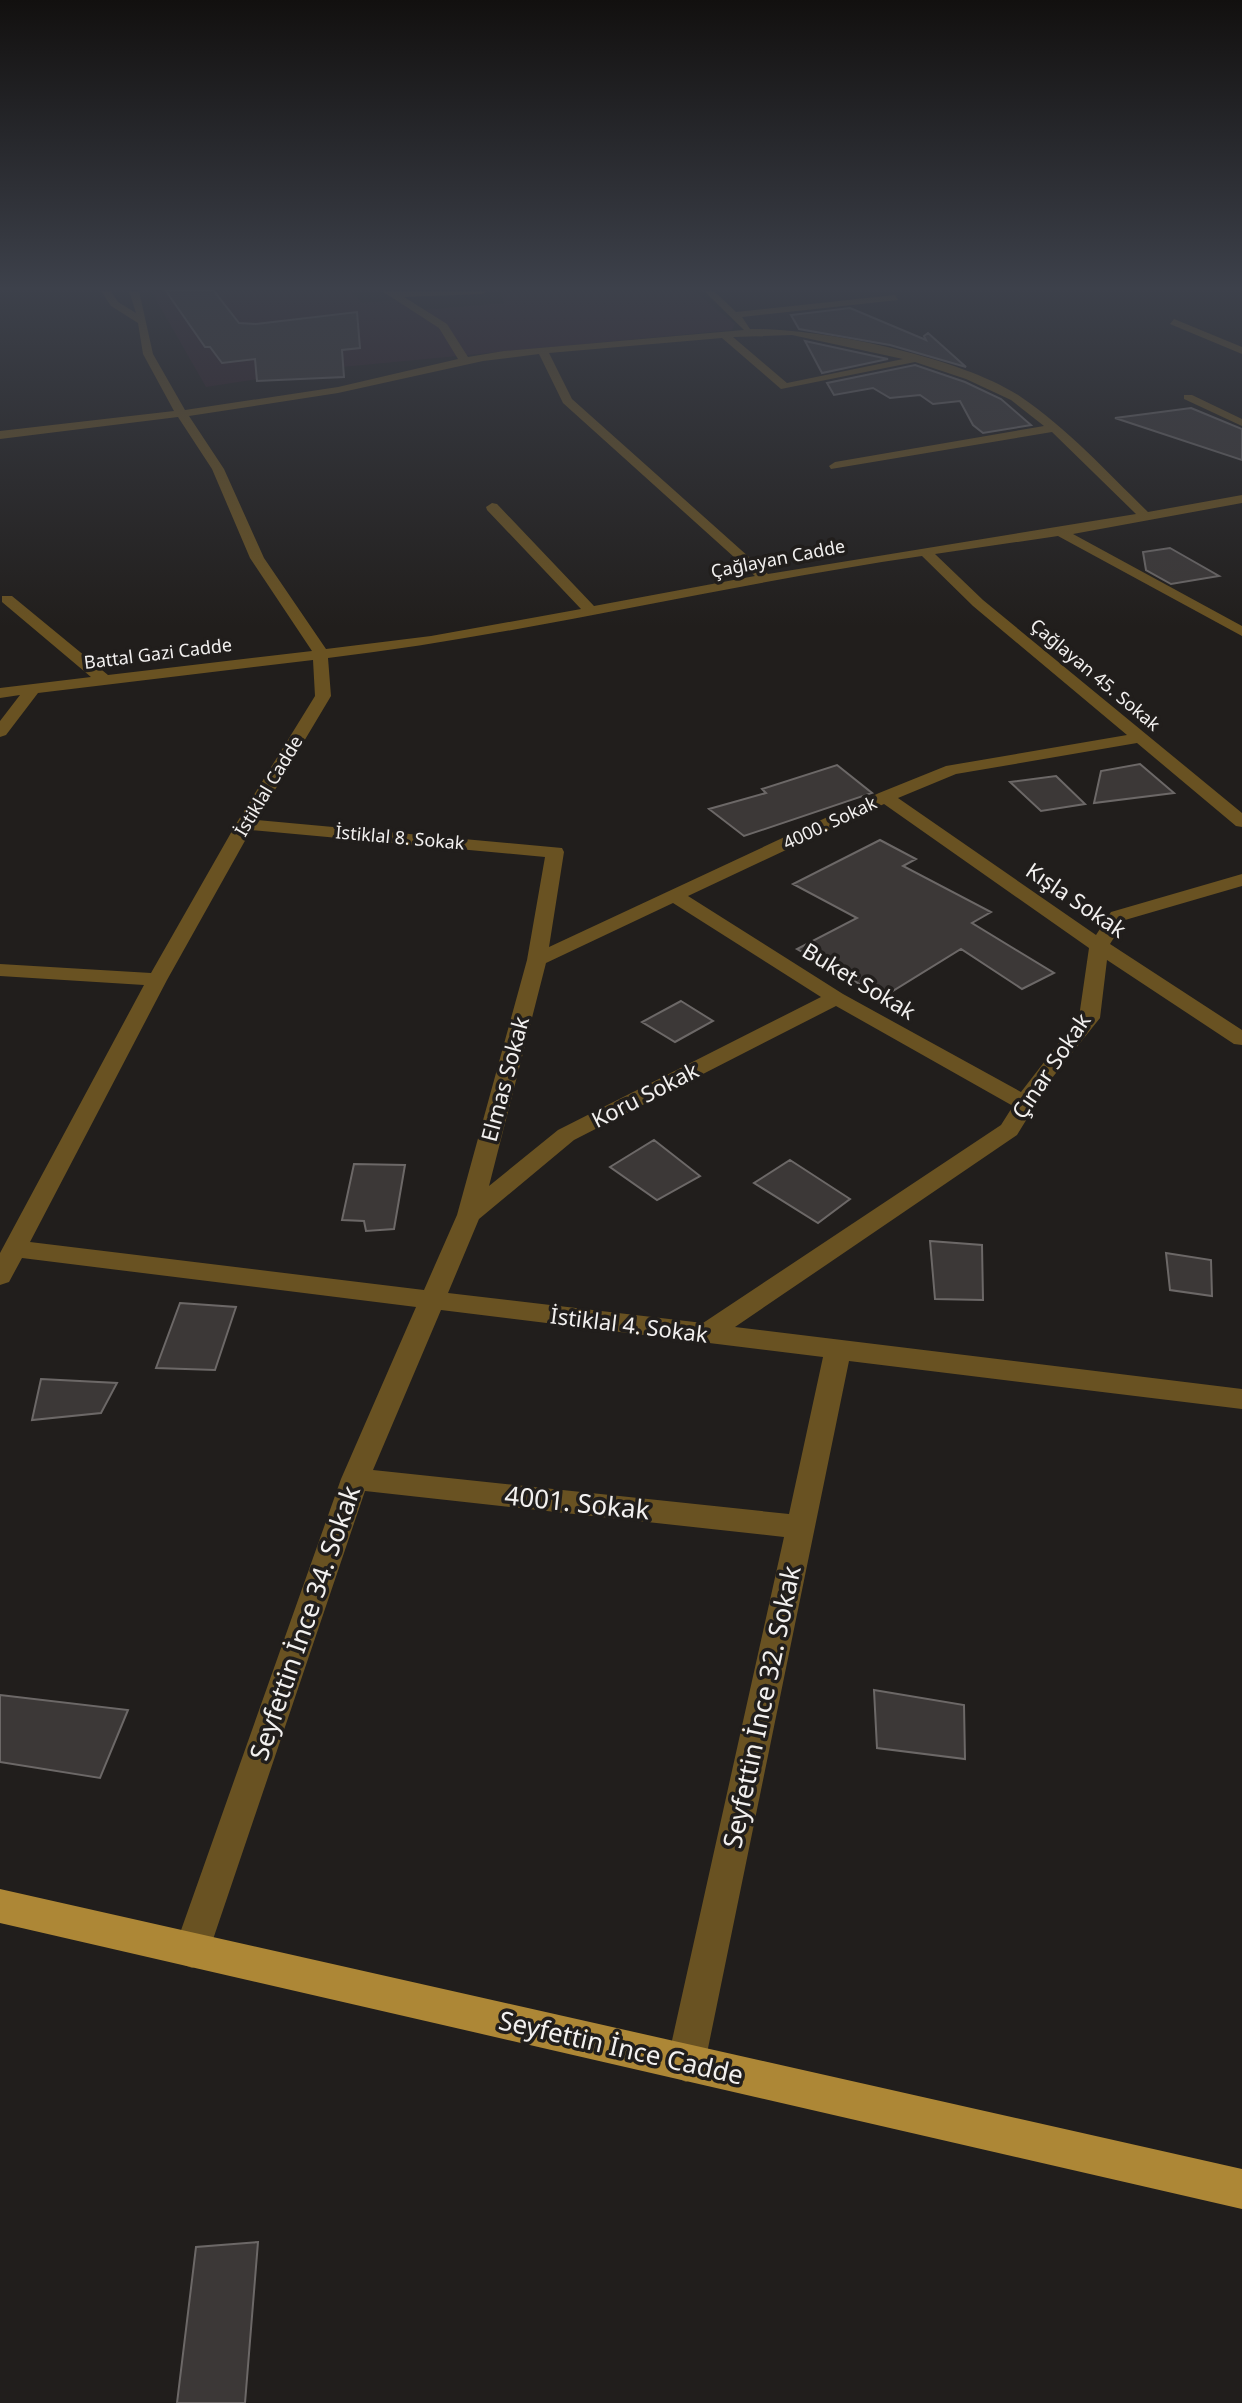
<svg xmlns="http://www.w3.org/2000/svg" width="1242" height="2403" font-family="'Noto Sans',sans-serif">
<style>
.education{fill:#311f27}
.building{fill:#3c3837;stroke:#6c6867;stroke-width:2}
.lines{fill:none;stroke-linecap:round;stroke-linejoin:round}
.minor{fill:#695222;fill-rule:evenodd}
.major{fill:#ad8736;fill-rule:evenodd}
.labels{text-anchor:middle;stroke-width:7;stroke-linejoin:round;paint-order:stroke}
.far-street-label{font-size:18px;fill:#f2f0ef;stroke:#211e1c}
.street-label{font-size:22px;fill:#f2f0ef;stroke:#211e1c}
.near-street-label{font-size:26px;fill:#f2f0ef;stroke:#211e1c}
</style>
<rect width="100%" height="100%" fill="#211e1c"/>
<path class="education" d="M151,291h199l12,12 42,-4 18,11 82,-7 -4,-12h194l41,33 -3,6 -411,39 -115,18z"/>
<path class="building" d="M166,291h48l25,32 17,1 101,-12 3,36 -18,2 2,27 -87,4 -2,-22 -33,4 -12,-16h-5z
M850,308l76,32 -2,-4 4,-3 38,34 -76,-22 -91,-16 -8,-14z
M805,341l83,18 -66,14z
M915,365l50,17 36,17 30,26 -48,8 -10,-8 -13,-24 -27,3 -13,-9 -30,3 -17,-10 -39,7 -7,-12z
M1191,408l51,21v31l-127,-42z
M1170,548l49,28 -48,8 -25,-14 -3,-18z
M1140,764l34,29 -80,10 7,-32z
M837,765l35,28 -128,43 -35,-27 57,-16 -4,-4z
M1056,776l29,28 -44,7 -31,-29z
M880,840l36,19 -13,7 88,46 -19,11 82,50 -32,16 -61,-40 -78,48 -86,-48 60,-31 -64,-34z
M681,1001l32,20 -38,21 -33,-20z
M654,1140l46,36 -43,24 -47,-33z
M790,1160l60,39 -32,24 -64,-40z
M354,1164l51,1 -11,64 -28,2 -2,-10 -22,-1z
M930,1241l52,4 1,55 -48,-1z
M1166,1253l45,7 1,36 -42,-6z
M180,1303l56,4 -21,63 -59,-2z
M41,1379l76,4 -16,30 -69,7z
M874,1690l90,15 1,54 -88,-11z
M0,1695l128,15 -28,68 -100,-16z
M258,2242l-13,161h-68l19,-156z"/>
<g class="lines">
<path class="minor" d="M101,291h10l7,11 18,11 -7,-22h10l14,63 32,56 153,-23 120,-28 -19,-31 -57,-37h105l-5,3 -78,3 43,27 21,33 36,-6 240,-21 -40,-39h10l22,21 159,-17 3,5 -156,17 8,12c71,-1 211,28 271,68 47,32 86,75 127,115l94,-17v8l-169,31 169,92v10l-184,-100 -123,18 48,46 259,213v14l-6,-1 -99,-83 -181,31 -58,24 198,137 15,-23 131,-38v12l-117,34 -15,24 132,86v15l-8,-1 -127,-84 -7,58 -48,60 -35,57 -282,192 507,62v20l-393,-48 -144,702 -6,13 -13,6 -13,-6 -6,-13 117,-526 -419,-46 -160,472 -13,5 -13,-5 -5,-13 167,-471 75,-172 -394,-49 -13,24 -9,3v-32l144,-268 -144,-9v-12l151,9 85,-149 79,-128 -2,-36 -275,33 -32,42 -6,2v-16l20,-26 -20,3v-10l91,-11 -89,-75v-6h10l96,79 204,-24 -62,-93 -38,-89 -34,-52 -178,22v-8l174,-20 -31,-57 -5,-31 -27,-17zM792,335l111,24 -116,24 -54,-46zM722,338l59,51 134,-27 51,17 45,21 33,26 -209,36 -6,4 2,3 221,-37 84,82 -368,60 -196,-175 -23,-46zM539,354l24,49 192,173 -161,30 -97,-102 -5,-1 -6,4 1,3 94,99 -150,27 -105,13 -62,-91 -40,-89 -35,-53 149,-23 145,-32zM922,556l51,50 154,129 -181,31 -67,27 -330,154 15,-95 -2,-4 -305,-28 74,-124 -3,-38c200,-24 394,-73 594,-102zM884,804l205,144 -10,69 -58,75 -178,-98 -155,-98zM251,830l294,27 -18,103 -70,255 -33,75 -394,-48 137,-262zM673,903l148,94 -263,133 -69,56 57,-223zM836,1006l177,100 -12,19 -298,198 -255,-30 31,-74 95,-79zM441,1310l382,47 -34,157 -416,-44z
M1174,319l68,28v7l-72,-30z
M1184,395h8l50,24v7l-58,-27z"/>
<path class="major" d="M0,1889l1242,280v40l-1242,-286z"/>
</g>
<linearGradient id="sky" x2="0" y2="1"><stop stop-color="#12100f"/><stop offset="0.46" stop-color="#3d414b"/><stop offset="1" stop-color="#3d414b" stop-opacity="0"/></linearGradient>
<rect width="1242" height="627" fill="url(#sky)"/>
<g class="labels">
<g class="far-street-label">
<text transform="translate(778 559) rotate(-11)" y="6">Çağlayan Cadde</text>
<text transform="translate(158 654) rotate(-7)" y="6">Battal Gazi Cadde</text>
<text transform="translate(1095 675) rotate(40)" y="6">Çağlayan 45. Sokak</text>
<text transform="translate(269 786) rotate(-59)" y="6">İstiklal Cadde</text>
<text transform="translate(830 823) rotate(-25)" y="6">4000. Sokak</text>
<text transform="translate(400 838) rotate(5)" y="6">İstiklal 8. Sokak</text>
</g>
<g class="street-label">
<text transform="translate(1076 900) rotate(34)" y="8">Kışla Sokak</text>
<text transform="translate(859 981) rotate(31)" y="8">Buket Sokak</text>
<text transform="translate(1051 1066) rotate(-56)" y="8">Çınar Sokak</text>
<text transform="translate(505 1079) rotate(-75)" y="8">Elmas Sokak</text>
<text transform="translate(645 1095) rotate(-27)" y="8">Koru Sokak</text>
<text transform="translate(629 1325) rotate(7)" y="8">İstiklal 4. Sokak</text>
</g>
<g class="near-street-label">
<text transform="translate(577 1503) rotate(6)" y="9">4001. Sokak</text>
<text transform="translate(305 1623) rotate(-71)" y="9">Seyfettin İnce 34. Sokak</text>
<text transform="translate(762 1707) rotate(-78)" y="9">Seyfettin İnce 32. Sokak</text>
<text transform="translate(621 2048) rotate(13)" y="9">Seyfettin İnce Cadde</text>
</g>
</g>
</svg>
